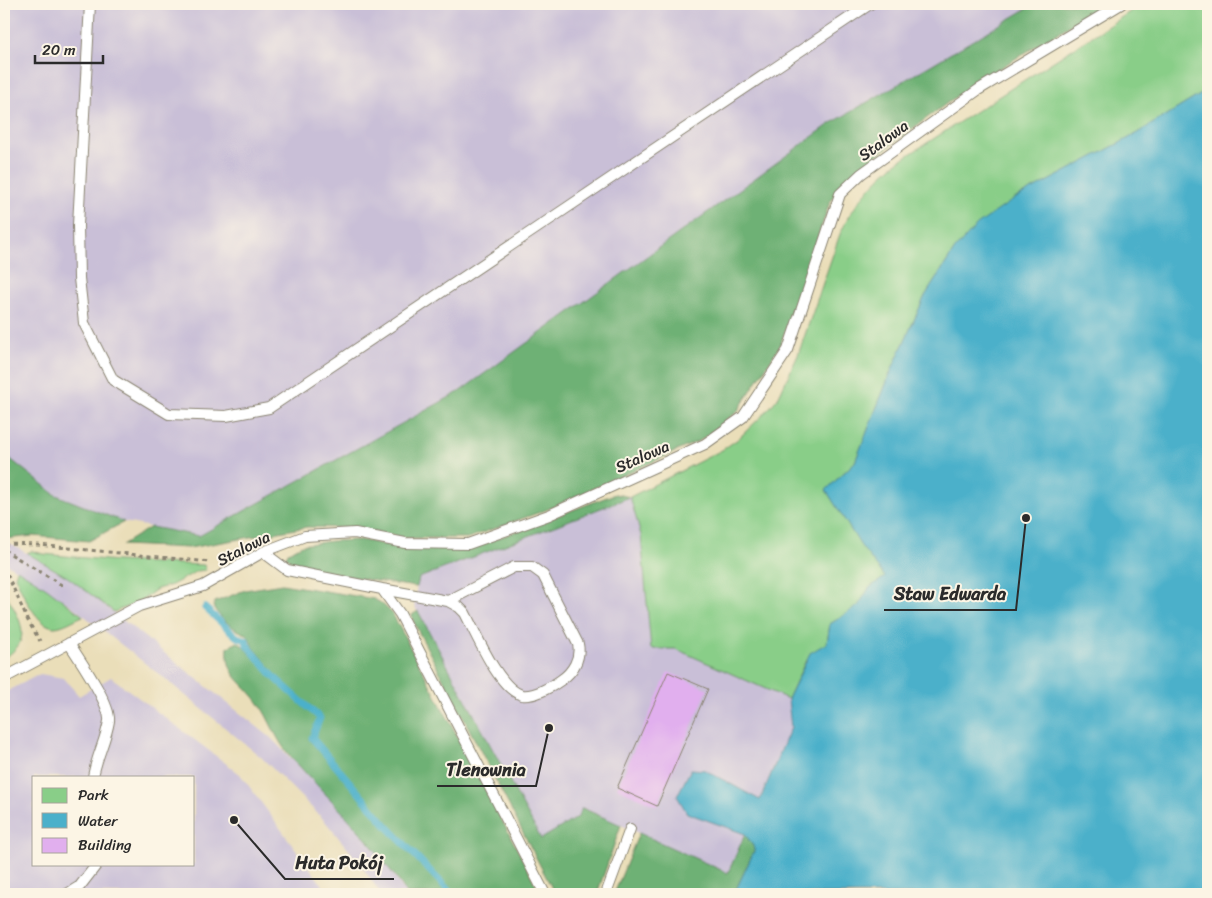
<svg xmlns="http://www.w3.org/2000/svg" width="1212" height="898" font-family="Sriracha,sans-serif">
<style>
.industrial{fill:#c9bfd7;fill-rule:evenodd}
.green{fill:#89ce88;stroke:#5a7c5a}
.forest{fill:#6eb174;stroke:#4c6e50}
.water{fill:#4bb0ca;stroke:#3b6e7a}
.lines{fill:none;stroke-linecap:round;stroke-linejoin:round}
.stream{stroke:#4bb0ca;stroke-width:7}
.building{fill:#e1afee}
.lane-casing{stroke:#8a8472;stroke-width:12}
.path{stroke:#8a8472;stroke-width:3;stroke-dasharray:4 4;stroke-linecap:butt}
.lane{stroke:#fff;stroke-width:10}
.labels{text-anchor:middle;stroke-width:4;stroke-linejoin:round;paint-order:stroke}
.street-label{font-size:16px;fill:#2b2b2b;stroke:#fcf5e5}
.leader{fill:none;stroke:#2b2b2b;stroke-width:2}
.callout-dot{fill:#2b2b2b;stroke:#fcf5e5;stroke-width:2}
.callout-label{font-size:18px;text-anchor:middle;font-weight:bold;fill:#2b2b2b;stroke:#fcf5e5;stroke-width:4;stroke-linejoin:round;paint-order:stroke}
</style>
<rect width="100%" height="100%" fill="#fcf5e5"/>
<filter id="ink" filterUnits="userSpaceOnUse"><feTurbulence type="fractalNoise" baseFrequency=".02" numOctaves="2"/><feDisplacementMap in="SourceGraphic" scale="10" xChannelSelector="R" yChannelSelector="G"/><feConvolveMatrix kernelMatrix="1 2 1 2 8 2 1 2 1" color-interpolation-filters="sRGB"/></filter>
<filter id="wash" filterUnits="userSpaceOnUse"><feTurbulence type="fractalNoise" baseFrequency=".0096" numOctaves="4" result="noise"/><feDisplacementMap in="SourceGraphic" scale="20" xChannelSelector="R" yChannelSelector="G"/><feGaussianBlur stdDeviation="1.12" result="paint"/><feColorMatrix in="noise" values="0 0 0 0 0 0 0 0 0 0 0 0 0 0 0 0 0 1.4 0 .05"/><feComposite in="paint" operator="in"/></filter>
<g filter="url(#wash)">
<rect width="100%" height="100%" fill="#eadeb9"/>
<path class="industrial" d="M4,4h1055l-600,388 -260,144 -75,-14 -68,-27 -52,-41z
M630,497l11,38 10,114h25l112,50 3,28 -63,146 -145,-65 -5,9 -37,23 -127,-235 4,-27z
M4,540l65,38 25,19 176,140 67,68 35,40 35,49h-26l-23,-33 -34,-41 -63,-63 -97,-79 -95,-74 -65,-42z
M40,674l24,4 15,18 32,-19 129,97 89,120h-325v-201zM34,777h160v87h-160z"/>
<path class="green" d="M1142,4h66v86l-79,48 -113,60 -61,51 -30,47 -33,73 -37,93 -29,28 35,55 25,32 -17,11 -10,18 -29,18 -3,19 -21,17 -18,39 -112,-50h-25l-10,-114 -11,-38 92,-47 16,-11 25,-24 15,-17 20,-43 42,-121c13,-29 32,-51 56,-71z
M32,551l11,3 74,7 87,4 2,5 -9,1 -25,14 -15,4 -18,13 -25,10 -45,-34 -42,-25z
M17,569l31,20 35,27c-8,3 -20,11 -29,11 -19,-2 -32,-36 -39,-51z
M4,591c14,25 32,48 0,67z"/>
<path class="forest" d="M1035,4h70l-136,83 -111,82 -28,33 -50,144 -43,66 -36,28 -155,70 -78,28h-63l-50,-10 -48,-1 -118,21 -67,-3 29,-18 48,9 260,-144 371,-268z
M4,454l52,41 68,27 -35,19 -56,-5 -29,3z
M615,494l15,3 -211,81 -2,9c-21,-3 -121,-16 -131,-30l2,-5 14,-7 30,-4 29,-1 41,8 67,1z
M282,584l92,15 7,4 11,10 149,281h-86l-65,-69 -76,-87 8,-21 -46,-42 -25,-31v-2l-4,-8c-11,-2 -30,-18 -34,-28l2,-4 30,-12z
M418,611l123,228 37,-22 4,-9 39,17 -24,69h-42l-142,-273 -1,-6z
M238,642l5,4 30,32 44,41 -8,20 79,92 60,63h-41c-5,-10 -13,-19 -20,-28 -28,-40 -64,-73 -96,-109 -15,-16 -21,-38 -33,-55 -15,-21 -33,-26 -30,-55z
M639,833l89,40 17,-39 10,15 -21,45h-120z"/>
<path class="water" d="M1208,90v804h-474l21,-45 -10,-15 -58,-21 -10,-17 14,-27 14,1 55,30 31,-73 -3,-28 22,-46 17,-10 3,-19 28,-18 11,-18 16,-11 -24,-31 -35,-56 29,-28 37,-93 33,-73 30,-47 22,-24 39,-27 113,-60z"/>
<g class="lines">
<path class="stream" d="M205,608l32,29 9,3 1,5 27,32 46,41 -8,20 75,88 65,68"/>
</g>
<g id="blocks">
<path class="building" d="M668,672l40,17 -51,117 -40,-18z"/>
</g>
</g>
<g filter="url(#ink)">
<use href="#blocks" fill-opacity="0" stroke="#8a8472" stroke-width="1"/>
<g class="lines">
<defs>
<path id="lane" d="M90,4l-12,221 1,53 5,45 29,57 56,34 57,2 43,-8 601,-404
M263,552l24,18 95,19 18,25 145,280
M382,589l66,12 66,-34h18l11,8 35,69c3,14 -5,28 -17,36 -9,7 -28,17 -39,15 -23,-6 -46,-61 -57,-82l-6,-6 -11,-6
M69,643c10,16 42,61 40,78 -3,19 -13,37 -16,56
M4,678l135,-72 64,-20 60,-34 42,-16 50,-3 50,10 63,1 81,-29 156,-71 38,-27 45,-67 52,-156 21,-20 117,-84 143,-86
M67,894l13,-8 17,-22
M606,894l24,-65"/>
</defs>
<use href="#lane" class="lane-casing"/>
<path class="path" d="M4,544l34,1 172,17
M4,550l61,37
M4,567l24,54 12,20"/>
<use href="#lane" class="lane"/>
</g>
</g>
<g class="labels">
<g class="street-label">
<text transform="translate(883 140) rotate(-36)" y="6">Stalowa</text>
<text transform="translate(642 456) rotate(-24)" y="6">Stalowa</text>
<text transform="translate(243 548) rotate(-27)" y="6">Stalowa</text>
</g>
</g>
<path class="leader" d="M1026 518L1016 610H884M549 728L536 786H437M234 820L285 879H394"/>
<g class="callout-dot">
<circle cx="1026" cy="518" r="5"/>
<circle cx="549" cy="728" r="5"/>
<circle cx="234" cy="820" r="5"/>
</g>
<g class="callout-label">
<text x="950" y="600">Staw Edwarda</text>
<text x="486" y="776">Tlenownia</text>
<text x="339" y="869">Huta Pokój</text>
</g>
<rect width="1212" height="898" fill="none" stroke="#fcf5e5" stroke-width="20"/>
<rect x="32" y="776" width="162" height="90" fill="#fcf5e5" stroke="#a8a49b"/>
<rect x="42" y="788" width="25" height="15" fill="#89ce88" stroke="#a8a49b"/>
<text x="78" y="800" font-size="15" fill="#2b2b2b">Park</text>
<rect x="42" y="813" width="25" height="15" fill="#4bb0ca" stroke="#a8a49b"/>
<text x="78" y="826" font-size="15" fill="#2b2b2b">Water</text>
<rect x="42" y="838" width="25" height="15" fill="#e1afee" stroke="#a8a49b"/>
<text x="78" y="850" font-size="15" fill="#2b2b2b">Building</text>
<path d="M35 55v8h68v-8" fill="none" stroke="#2b2b2b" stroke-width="2.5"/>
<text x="42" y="55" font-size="15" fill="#2b2b2b" stroke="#fcf5e5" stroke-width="4" paint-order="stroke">20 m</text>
</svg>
